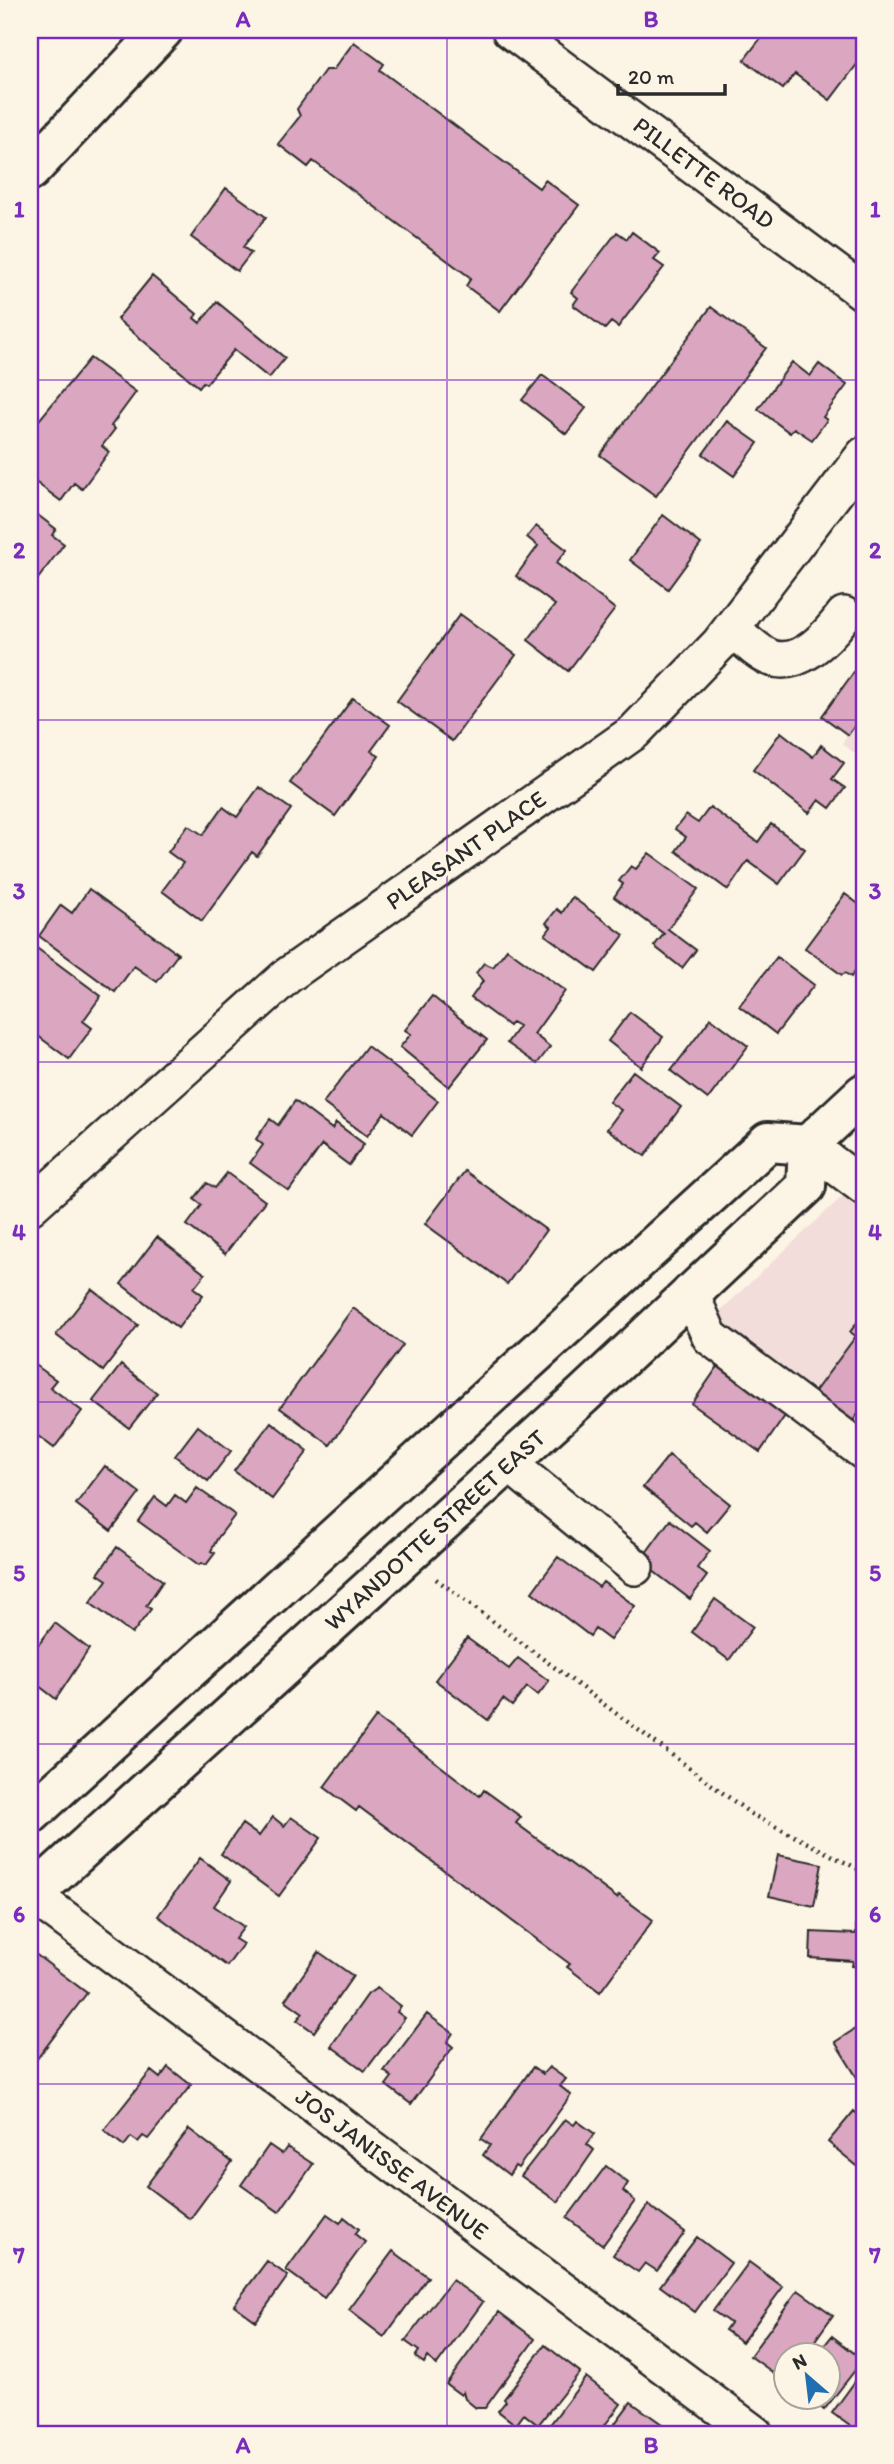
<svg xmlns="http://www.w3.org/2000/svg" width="894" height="2464" font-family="Itim,sans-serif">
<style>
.built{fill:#f2ddda}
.building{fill:#daa6c0;stroke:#2b2b2b;stroke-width:2}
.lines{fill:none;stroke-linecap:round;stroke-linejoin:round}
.minor-casing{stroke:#2b2b2b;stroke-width:40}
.major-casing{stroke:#2b2b2b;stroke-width:44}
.path{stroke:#2b2b2b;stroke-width:4.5;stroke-dasharray:2 5;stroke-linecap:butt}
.minor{stroke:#fcf5e5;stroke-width:35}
.major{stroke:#fcf5e5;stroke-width:38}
.grid{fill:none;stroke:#7b2cbf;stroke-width:2;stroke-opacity:0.55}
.labels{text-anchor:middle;stroke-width:6;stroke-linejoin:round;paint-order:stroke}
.street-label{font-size:24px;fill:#2b2b2b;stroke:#fcf5e5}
.neatline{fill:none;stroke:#7b2cbf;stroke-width:2.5}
.grid-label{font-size:23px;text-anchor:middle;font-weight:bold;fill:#7b2cbf}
</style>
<rect width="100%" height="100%" fill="#fcf5e5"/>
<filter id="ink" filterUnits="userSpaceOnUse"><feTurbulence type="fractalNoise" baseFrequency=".0143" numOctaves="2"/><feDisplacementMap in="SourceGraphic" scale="14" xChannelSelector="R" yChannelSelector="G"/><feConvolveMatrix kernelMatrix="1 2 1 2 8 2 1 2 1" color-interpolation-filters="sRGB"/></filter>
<g filter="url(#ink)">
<path class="built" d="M864,713v48l-22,-18z
M864,1176v237l-16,21 -144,-108z"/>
<path class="building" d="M767,30h97v25l-34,45 -35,-26 -12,15 -39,-29z
M354,42l30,22 -4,6 159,118 6,-8 34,25 -79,106 -34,-25 5,-8 -158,-117 -5,6 -30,-23 22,-28 -3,-7 28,-39h8z
M226,188l40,29 -23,30 8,6 -14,18 -46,-34z
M617,232l10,7 5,-7 28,21 -6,7 10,7 -46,60 -7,-5 -6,7 -32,-24 5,-7 -7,-6z
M152,276l45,38 -3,4 6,5 17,-21 68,56 -16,20 -35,-28 -28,34 -3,-2 -4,5 -82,-68z
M711,307l55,41 -110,148 -56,-41z
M90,358l46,34 -25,34 4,3 -13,17 7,6 -27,37 -8,-6 -13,18 -31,-23v-47z
M792,362l18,14 9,-12 28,21 -24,32 4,3 -15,20 -18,-12 -4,5 -32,-24z
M542,375l44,33 -20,26 -44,-34z
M727,421l31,22 -24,33 -31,-22z
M30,509l26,20 -4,6 12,9 -33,44z
M663,515l38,29 -33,45 -38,-29z
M536,526l31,24 -11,13 59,46 -47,62 -40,-31 27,-35 -39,-29 22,-30 -11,-9z
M460,614l56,41 -64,86 -55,-40z
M864,658v55l-16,22 -26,-19z
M353,698l37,27 -19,26 8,5 -44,60 -45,-33z
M781,732l32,25 8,-12 23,18 -12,16 13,9 -15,20 -11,-8 -10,13 -56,-43z
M259,787l32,22 -34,47 -5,-4 -50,69 -40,-30 21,-28 -15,-11 20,-27 15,10 20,-28 14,10z
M710,807l48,35 13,-18 34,25 -26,35 -31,-23 -20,29 -52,-39 10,-14 -11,-8 11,-14 12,8z
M649,853l49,36 -30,40 28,21 -14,18 -28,-22 10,-12 -50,-37 9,-13 -4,-3 12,-15 5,3z
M89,889l89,65 -21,28 -23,-16 -19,26 -76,-56 22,-31 11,8z
M845,894l19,14v52l-13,17 -6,-4 -3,2 -37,-27z
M572,897l52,38 -28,37 -51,-37 6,-8 -5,-4 11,-14 5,4z
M34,946l67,50 -18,25 9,7 -23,31 -39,-29v-78z
M507,949l58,42 -31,43 16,13 -13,17 -30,-21 12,-17 -7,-4 -3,4 -38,-28 12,-17 -7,-8 8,-10 9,4z
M777,957l37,28 -38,49 -37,-28z
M432,996l55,44 -38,47 -49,-40 11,-13 -6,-4z
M630,1012l33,25 -22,30 -33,-26z
M711,1018l37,28 -40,53 -37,-28z
M367,1046l71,55 -26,34 -28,-22 -17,23 -44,-33z
M30,1057l9,7 -9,18z
M633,1071l48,36 -36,49 -38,-27 14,-19 -12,-8z
M295,1101l37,28 4,-6 28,21 -15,21 -27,-20 -33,46 -39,-28 13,-18 -7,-6 14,-20 8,6z
M465,1171l81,59 -39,54 -82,-60z
M227,1173l38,28 -40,53 -38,-29 15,-20 -8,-6 13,-16 8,5z
M157,1237l48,37 -11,14 9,7 -25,33 -57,-44z
M92,1289l46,36 -35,46 -47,-36z
M353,1308l50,37 -73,100 -50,-37z
M864,1313v93l-12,16 -39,-28 43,-58 -6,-4z
M30,1361l26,19 -6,7 32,24 -28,37 -24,-18z
M721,1362l68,48 -29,42 -68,-48z
M121,1365l36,28 -28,35 -36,-27z
M271,1422l37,29 -36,48 -38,-28z
M198,1426l33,25 -23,30 -33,-25z
M669,1455l61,49 -23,28 -12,-10 -4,4 -48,-39z
M105,1466l35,27 -29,38 -35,-27z
M197,1488l38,27 -18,24 -6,12 4,2 -9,12 -5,-2 -2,2 -61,-44 17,-24 12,9 8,-11 11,8z
M670,1520l40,31 -13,17 10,8 -17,23 -50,-38z
M117,1547l46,34 -17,25 5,3 -19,25 -42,-31 17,-23 -9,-6z
M558,1557l41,30 4,-5 32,24 -25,34 -15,-11 -5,7 -58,-44z
M715,1599l38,28 -24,33 -37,-28z
M55,1623l34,26 -33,50 -26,-20v-23z
M467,1638l42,31 9,-11 31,23 -11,14 -11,-8 -15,19 -9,-7 -15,21 -53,-40z
M376,1717l104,79 4,-6 37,27 -5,6 101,75 2,-3 34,25 -53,72 -33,-25 3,-3 -211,-157 -3,4 -32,-24z
M273,1817l11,9 7,-9 30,21 -42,58 -58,-42 21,-30 17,12z
M778,1855l44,9 -8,42 -45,-10z
M200,1858l31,23 -17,25 30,21 -9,12 8,5 -16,22 -69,-50z
M856,1925h8v42l-12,-1 1,-5 -43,-3 1,-26 45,2z
M30,1950l57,43 -57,75z
M319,1952l34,24 -39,56 -17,-12 6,-7 -18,-13z
M377,1988l24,18 -4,6 8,6 -40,53 -34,-25 37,-52z
M427,2014l26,19 -6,9 6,5 -42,57 -25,-19 6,-8 -8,-6z
M864,2023v52l-6,4 -23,-37z
M168,2067l23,18 -43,54 -5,-3 -5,6 -7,-5 -7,9 -20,-16 47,-59 9,7z
M533,2067l10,7 6,-7 17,12 -6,7 11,9 -53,73 -3,-2 -6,9 -26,-20 7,-10 -9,-6z
M854,2111l10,9 -2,50 -34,-28z
M565,2119l9,6 3,-4 18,13 -8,10 7,6 -36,52 -37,-26z
M189,2129l43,33 -42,57 -44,-33z
M269,2145l13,9 5,-7 26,17 -34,48 -38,-27z
M606,2166l22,17 -5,8 12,10 -32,44 -36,-27z
M648,2205l37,27 -28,39 -12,-8 -7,9 -25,-17z
M327,2214l13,9 4,-6 15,12 -4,5 10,8 -41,56 -38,-28z
M697,2237l34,26 -36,49 -35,-26z
M393,2251l35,26 -44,60 -35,-27z
M267,2261l21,15 -32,45 -22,-16z
M749,2262l34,25 -41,55 -17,-12 5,-7 -17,-12z
M452,2280l31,22 -46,63 -10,-8 -3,6 -9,-6 4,-6 -14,-10z
M798,2290l35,25 -29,41h-18l-1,25 -35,-25z
M499,2312l36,27 -50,69h-9l-11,-9 -2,-7 -2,3 -15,-11z
M832,2336l31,24 -39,50 -15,-12h19v-42h-12z
M545,2345l35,27 -42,53 -14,-11 -8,11 -18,-14 8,-10 -2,-2z
M864,2369v65h-3l-29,-21z
M586,2377l35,27 -23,30h-55z
M631,2402l42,30 -2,2h-64z"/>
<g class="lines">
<defs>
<path id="minor" d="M510,30l354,263
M731,628c11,9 27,25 40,30 30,10 58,-23 73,-43
M808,1145l56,42
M30,1207l257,-231 347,-244 85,-88 145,-189
M690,1292l20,45 154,115
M508,1463l127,104
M30,1893l725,541"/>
<path id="major" d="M30,171l133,-141
M30,1815l738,-673 40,3
M30,1897l553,-502 223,-209 2,-41 56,-52"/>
</defs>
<use href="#minor" class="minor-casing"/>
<use href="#major" class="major-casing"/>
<path class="path" d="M436,1579l315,235 113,58"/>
<use href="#minor" class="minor"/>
<use href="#major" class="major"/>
</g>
</g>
<path class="grid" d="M447,30v2404M30,380h834M30,720h834M30,1062h834M30,1402h834M30,1744h834M30,2084h834"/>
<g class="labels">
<g class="street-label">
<text transform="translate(704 173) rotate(37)" y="8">PILLETTE ROAD</text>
<text transform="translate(466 850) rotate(-35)" y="8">PLEASANT PLACE</text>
<text transform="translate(435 1530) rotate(-42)" y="8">WYANDOTTE STREET EAST</text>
<text transform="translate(392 2164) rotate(37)" y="8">JOS JANISSE AVENUE</text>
</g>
</g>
<rect width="894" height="2464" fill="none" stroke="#fcf5e5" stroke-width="77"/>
<g transform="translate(807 2376) rotate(332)"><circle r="33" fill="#fcf5e5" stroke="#a8a49b" stroke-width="2"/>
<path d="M0-5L12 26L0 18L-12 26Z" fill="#1f6fb2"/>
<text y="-10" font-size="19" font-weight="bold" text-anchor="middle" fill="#2b2b2b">N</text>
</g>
<path d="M618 84v10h107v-10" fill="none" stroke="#2b2b2b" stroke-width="3.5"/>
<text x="628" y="84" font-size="21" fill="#2b2b2b" stroke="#fcf5e5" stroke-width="5" paint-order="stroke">20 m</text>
<rect x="38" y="38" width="818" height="2388" class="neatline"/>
<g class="grid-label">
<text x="243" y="27">A</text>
<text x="651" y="27">B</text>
<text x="19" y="217">1</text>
<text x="875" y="217">1</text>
<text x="19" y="558">2</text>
<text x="875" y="558">2</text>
<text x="19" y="899">3</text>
<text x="875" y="899">3</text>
<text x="19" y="1240">4</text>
<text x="875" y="1240">4</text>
<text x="19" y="1581">5</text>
<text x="875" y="1581">5</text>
<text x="19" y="1922">6</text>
<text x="875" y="1922">6</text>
<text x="19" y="2263">7</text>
<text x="875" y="2263">7</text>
<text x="243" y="2453">A</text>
<text x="651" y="2453">B</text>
</g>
</svg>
